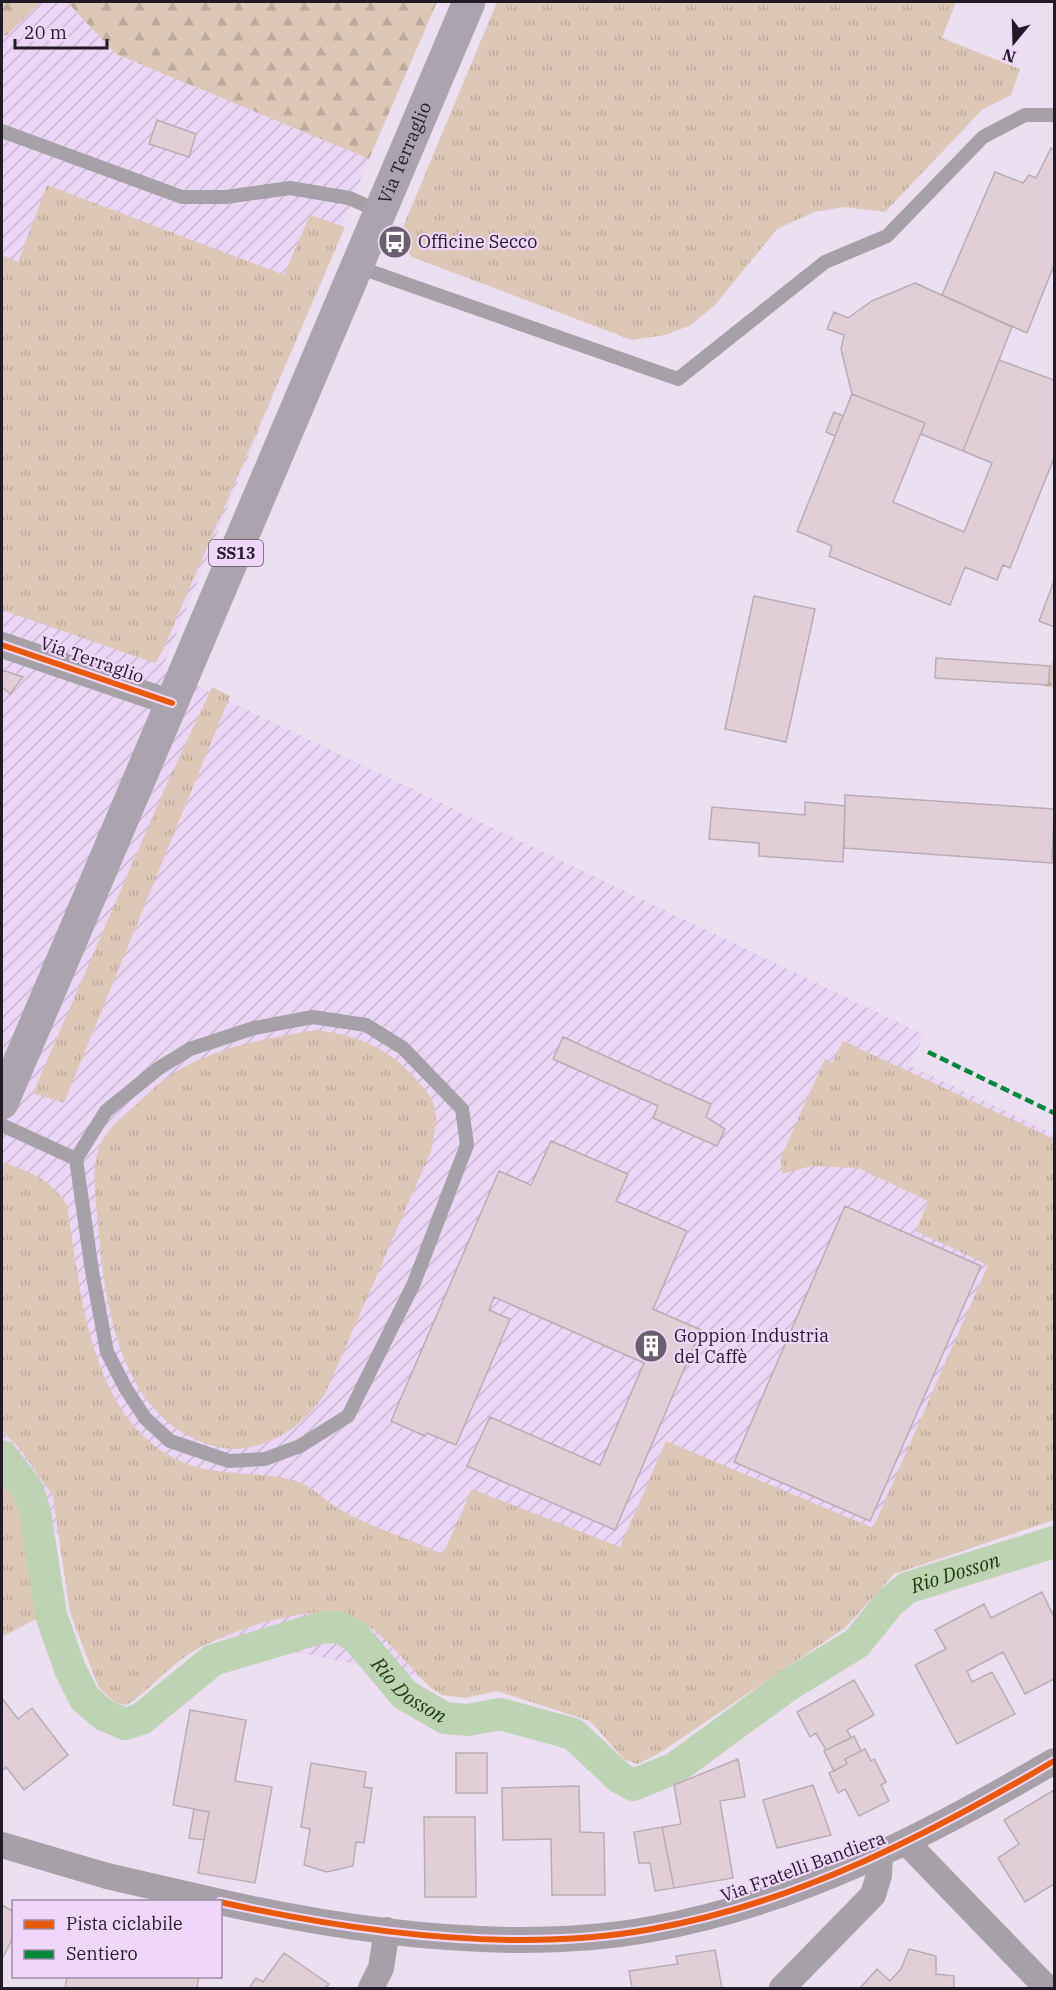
<svg xmlns="http://www.w3.org/2000/svg" width="1056" height="1990" font-family="'IBM Plex Serif',serif">
<style>
.industrial{fill:url(#industrial-furrows)}
.grass{fill:url(#grass-tufts)}
.forest{fill:url(#forest-firs)}
.lines{fill:none;stroke-linecap:round;stroke-linejoin:round}
.canal{stroke:#bdd3b4;stroke-width:32}
.building{fill:#e1ced7;stroke:#b9acb4;stroke-width:1.5}
.service{stroke:#a6a0a8;stroke-width:14}
.minor{stroke:#a6a0a8;stroke-width:26}
.primary{stroke:#aba3ae;stroke-width:33}
.quiet{stroke:#00873e;stroke-width:4.5;stroke-dasharray:9 4.5;stroke-linecap:butt}
.cycleway-casing{stroke:#f0d7fa;stroke-width:10}
.cycleway{stroke:#e8590c;stroke-width:6}
.labels{text-anchor:middle;stroke-width:4.5;stroke-linejoin:round;paint-order:stroke}
.shield{fill:#f0d7fa;stroke:#605366;stroke-width:1.5}
.shield-label{font-size:16px;font-weight:bold;fill:#231a27}
.street-label{font-size:18px;fill:#231a27;stroke:#f0d7fa}
.poi-label{font-size:18px;fill:#231a27;stroke:#f0d7fa;text-anchor:start}
.water-label{font-size:20px;font-style:italic;fill:#183902;stroke:#f0d7fa}
</style>
<defs>
<pattern id="industrial-furrows" width="10" height="10" patternUnits="userSpaceOnUse" patternTransform="scale(1.5)"><rect width="10" height="10" fill="#ecd6f5"/><path d="M-1 1l2-2M0 10L10 0M9 11l2-2" fill="none" stroke="#cab7d2"/></pattern>
<pattern id="grass-tufts" width="24" height="20" patternUnits="userSpaceOnUse" patternTransform="scale(1.5)"><rect width="24" height="20" fill="#ddc7b7"/><path d="M3 7l-1-3M5 7V3M7 7l1-3M15 17l-1-3M17 17v-4M19 17l1-3" fill="none" stroke="#bdaa9d"/></pattern>
<pattern id="forest-firs" width="22" height="20" patternUnits="userSpaceOnUse" patternTransform="scale(1.5)"><rect width="22" height="20" fill="#ddc7b7"/><path d="M5 1l3.5 6h-7zM16 11l3.5 6h-7z" fill="#bdaa9d"/></pattern>
</defs>
<rect width="100%" height="100%" fill="#ecdff2"/>
<path class="industrial" d="M41,2h26l49,52 253,105 -207,510 763,366 -16,30 145,69v385l-150,37 -228,171 -518,-102 -156,-142v-1449l4,2z"/>
<path class="grass" d="M497,2h459l-14,36 78,31 -9,26 -28,14 -98,103 -41,-5 -30,5 -37,17 -61,75 -25,21 -26,10 -33,5 -220,-83 -14,-18z
M47,185l237,90 26,-60 35,12 -183,425 -7,11 -153,-53v-355l16,7z
M212,687l18,9 -166,407 -31,-10 132,-305z
M315,1030c43,5 72,17 101,49 6,7 16,18 18,27 4,15 0,31 -3,45l-106,243c-21,29 -44,48 -80,54 -18,3 -36,-2 -52,-10 -76,-36 -89,-140 -95,-214 -2,-27 -9,-60 5,-85 9,-14 22,-25 35,-36 9,-8 17,-17 27,-24 42,-31 100,-40 150,-49z
M843,1041l211,98v381l-160,54 -49,54 -187,126 -21,10 -13,-5 -34,-38 -93,-30 -32,7 -23,-3 -11,-7c-23,-22 -46,-54 -74,-69 -37,-20 -122,10 -158,29 -24,12 -48,41 -72,57l-11,-2 -17,-15 -29,-75 -17,-117 -33,-47 -18,-18v-264l2,-4c29,10 45,15 63,42 14,91 24,231 130,262 30,9 81,5 104,16 14,6 24,18 38,26 32,18 70,30 104,45l29,-65 148,58 46,-106 207,87 115,-263 -72,-34 12,-30 -70,-33 -47,-2 -29,8 -1,-17 44,-98 7,4z
M2,1473c31,40 30,96 36,145l-36,19z"/>
<path class="forest" d="M2,2h39l-35,34 -4,-2z
M67,2h370l-68,157 -253,-105z
M1054,656v31h-10z"/>
<g class="lines">
<path class="canal" id="s1" d="M2,1456l26,34 7,22 16,103 19,54 15,30 19,16 21,9 16,-5 72,-59 107,-32 19,-1 17,10 49,58 40,23 23,2 32,-6 73,20 47,44 13,7 42,-17 112,-82 70,-43 33,-41 17,-14 147,-46"/>
</g>
<path class="building" d="M157,120l39,14 -7,23 -40,-13z
M1051,148l3,2v115l-27,68 -85,-38 53,-123 28,11 6,-8 7,3z
M915,283l97,44 -49,124 -42,-17 4,-11 -73,-29 -11,-45 3,-14 -17,-6 7,-17 14,6 24,-17z
M999,360l55,20v78l-44,110 -7,-3 -6,15 -32,-13 -15,38 -121,-49 3,-10 -35,-15 55,-137 73,29 -32,79 71,30 28,-69 -29,-12z
M834,412l9,4 -8,20 -9,-4z
M1054,581v46l-15,-6z
M754,596l61,13 -29,133 -61,-13z
M936,658l114,8 -2,19 -113,-7z
M2,670l21,7 -13,17 -8,-7z
M845,795l209,14 -2,54 -208,-15z
M805,802l40,4 -2,56 -84,-6v-13l-50,-4 3,-32 93,8z
M563,1037l148,67 -5,13 19,12 -8,17 -64,-28 5,-12 -105,-47z
M551,1141l77,33 -12,27 71,30 -34,78 48,21 -86,200 -148,-64 23,-49 110,48 44,-102 -150,-66 -5,13 21,9 -54,126 -29,-12 -2,3 -34,-15 108,-250 32,14z
M845,1206l136,60 -111,255 -136,-59z
M1042,1592l12,25v62l-29,15 -22,-42 -36,19 5,11 20,-10 23,42 -58,30 -42,-79 31,-16 -11,-19 49,-26 7,14z
M854,1680l20,35 -27,15 4,8 -25,12 -10,-17 -6,4 -13,-25z
M2,1698l16,21 14,-11 36,47 -44,35 -18,-23 -4,4z
M190,1710l56,10 -11,61 37,6 -17,96 -57,-10 11,-61 -36,-7z
M854,1736l7,15 -16,8 2,5 -13,7 -10,-20z
M865,1749l6,12 3,-2 12,23 -5,3 8,16 -30,15 -14,-27 -7,4 -9,-20 18,-9 -2,-5z
M456,1753h31v40h-31z
M738,1759l7,38 -25,4 13,77 -59,10 -12,-61 19,-3 -7,-39z
M311,1763l55,9 -2,15 8,1 -8,55 -8,-1 -3,24 -26,6 -23,-7 6,-36 -9,-2z
M813,1785l18,50 -54,13 -14,-48z
M579,1786l1,46 24,1 1,62h-53l-1,-56 -48,1 -1,-52z
M1054,1790v94l-29,18 -27,-44 21,-14 -15,-24z
M194,1809l15,3 -5,28 -15,-2z
M424,1817h51l1,80h-51z
M662,1827l12,61 -19,3 -5,-28h-11l-5,-31z
M2,1905l12,7v24l-12,23z
M909,1949l27,7v18l18,2v12h-94l17,-19 13,12 11,-12z
M715,1950l7,38h-90l-3,-17 49,-7 -2,-8z
M284,1953l45,31 -4,4h-76l7,-10 7,4z
M67,1976h132l-2,12h-132z"/>
<g class="lines">
<path class="service" d="M2,131l180,66h44l64,-9 59,10 32,14
M358,267l320,112 147,-117 62,-26 96,-99 42,-22h29
M313,1017l53,8 37,23 59,61 5,36 -53,138 -66,133 -48,30 -35,13 -36,2 -59,-20 -25,-23 -19,-29 -19,-37 -15,-81 -16,-112 30,-48 53,-43 31,-19 64,-21z
M2,1125l74,34"/>
<path class="minor" d="M2,645l170,58
M907,1843l140,145
M2,1845l105,31 113,26
M220,1902c134,30 296,52 432,27 145,-26 276,-94 402,-168
M371,1988l10,-20 6,-38
M782,1988l91,-93 6,-20 1,-20"/>
<path class="primary" id="s2" d="M2,1103l467,-1101"/>
<path class="quiet" d="M928,1052l126,61"/>
<defs>
<path id="cycleway" d="M2,645l170,58
M220,1902c134,30 296,52 432,27 145,-26 276,-94 402,-168"/>
</defs>
<use href="#cycleway" class="cycleway-casing"/>
<use href="#cycleway" class="cycleway"/>
</g>
<defs>
<symbol id="bus-disc" viewBox="-11 -11 22 22"><circle r="9.5" fill="#695f6e" stroke="#f0d7fa"/><path d="M-5-6H5V4H4V6H2V4H-2V6H-4V4H-5ZM-3.5-4V0h7V-4ZM-3.5 1.2v1.5H-2V1.2ZM2 1.2v1.5H3.5V1.2Z" fill="#fff"/></symbol>
<symbol id="building-disc" viewBox="-11 -11 22 22"><circle r="9.5" fill="#695f6e" stroke="#f0d7fa"/><path d="M-4-6H4V6H1V3H-1V6H-4ZM-2.5-4.3h1.7v1.8h-1.7ZM.8-4.3h1.7v1.8H.8ZM-2.5-1h1.7V.8h-1.7ZM.8-1h1.7V.8H.8Z" fill="#fff"/></symbol>
</defs>
<g fill-rule="evenodd">
<use href="#bus-disc" x="376" y="223" width="38" height="38"/>
<use href="#building-disc" x="632" y="1327" width="38" height="38"/>
</g>
<g class="labels">
<rect class="shield" x="209" y="540" width="54" height="26" rx="4.5"/>
<g class="shield-label">
<text x="236" y="559">SS13</text>
</g>
<g class="street-label">
<text dy="6" stroke="none"><textPath href="#s2" startOffset="1032">Via Terraglio</textPath></text>
<text transform="translate(92 660) rotate(19)" y="6">Via Terraglio</text>
<text transform="translate(803 1867) rotate(-20)" y="6">Via Fratelli Bandiera</text>
</g>
<g class="poi-label">
<text x="418" y="248">Officine Secco</text>
<text x="674" y="1342">Goppion Industria<tspan x="674" dy="21">del Caffè</tspan></text>
</g>
<g class="water-label">
<text dy="7" stroke="none"><textPath href="#s1" startOffset="1293">Rio Dosson</textPath></text>
<text dy="7" stroke="none"><textPath href="#s1" startOffset="645">Rio Dosson</textPath></text>
</g>
</g>
<rect width="1056" height="1990" fill="none" stroke="#231a27" stroke-width="6"/>
<rect x="12" y="1900" width="210" height="78" fill="#f0d7fa" stroke="#9e8ba6" stroke-width="1.5"/>
<rect x="24" y="1920" width="30" height="9" fill="#e8590c" stroke="#9e8ba6" stroke-width="1.5"/>
<text x="66" y="1930" font-size="18" fill="#231a27">Pista ciclabile</text>
<rect x="24" y="1950" width="30" height="9" fill="#00873e" stroke="#9e8ba6" stroke-width="1.5"/>
<text x="66" y="1960" font-size="18" fill="#231a27">Sentiero</text>
<g transform="translate(1014 42) rotate(199)" stroke="#f0d7fa" stroke-width="4.5" paint-order="stroke">
<path d="M0-4.5L10 22L0 15L-10 22Z" fill="#231a27"/>
<text y="-9" font-size="16" font-weight="bold" text-anchor="middle" fill="#231a27">N</text>
</g>
<path d="M15 39v9h92v-9" fill="none" stroke="#231a27" stroke-width="3"/>
<text x="24" y="39" font-size="18" fill="#231a27" stroke="#f0d7fa" stroke-width="4.5" paint-order="stroke">20 m</text>
</svg>
